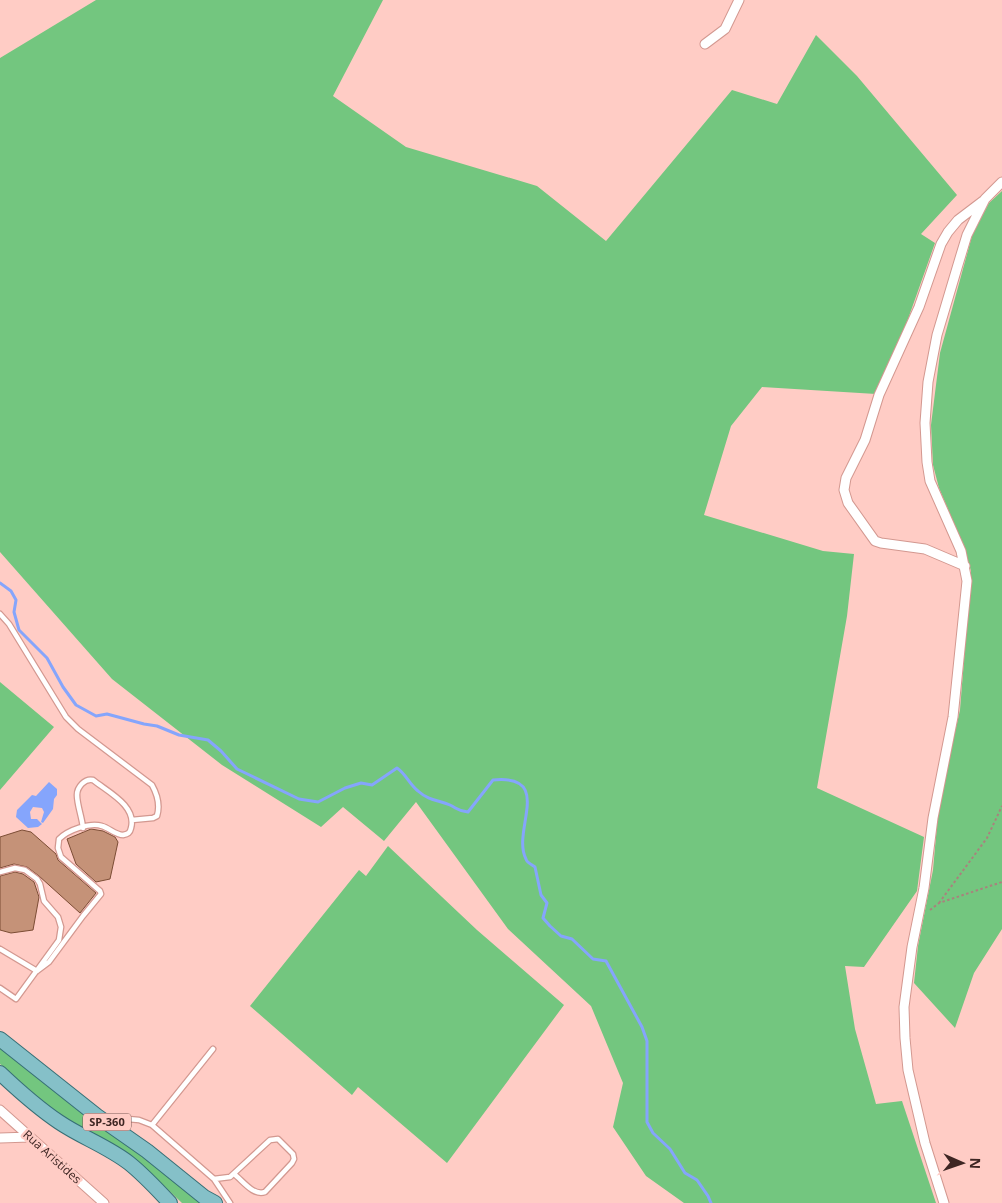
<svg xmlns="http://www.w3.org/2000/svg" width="1002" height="1203" font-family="'Open Sans',sans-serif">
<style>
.green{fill:#73c67f}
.water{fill:#85a5fc}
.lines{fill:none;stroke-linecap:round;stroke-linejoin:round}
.stream{stroke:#85a5fc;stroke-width:3}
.building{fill:#c59278;stroke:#7c4d35}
.service-casing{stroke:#d39890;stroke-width:7}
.minor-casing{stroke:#d39890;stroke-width:11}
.primary-casing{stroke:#376f76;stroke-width:16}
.path{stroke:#a9827d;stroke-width:2;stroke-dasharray:2.5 2.5;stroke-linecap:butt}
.service{stroke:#fff;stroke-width:4.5}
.minor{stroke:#fff;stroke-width:9}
.primary{stroke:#85c0c8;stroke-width:14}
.labels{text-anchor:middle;stroke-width:5;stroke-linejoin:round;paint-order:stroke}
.shield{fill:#ffccc5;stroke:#785854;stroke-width:1}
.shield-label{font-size:11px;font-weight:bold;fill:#3e2623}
.street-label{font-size:12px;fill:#3e2623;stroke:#ffccc5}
</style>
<rect width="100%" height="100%" fill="#ffccc5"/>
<path class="green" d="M96,0h287l-50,96 73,51 131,39 69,55 126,-151 45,14 39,-69 41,41 100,119 -36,39 14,9 -27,76 -32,75 -114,-7 -31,39 -27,89 119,36 31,3 -7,62 -30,172 107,49 -7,54 -53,76 -19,-1 10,63 21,75 26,-3 34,102h-252l-38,-27 -33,-49 10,-44 -32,-77 -83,-77 -92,-127 -32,39 -41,-34 -22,20 -99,-62 -110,-86 -112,-127v-494z
M1002,191v738l-28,44 -19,55 -41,-45 4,-37 15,-76 6,-68 21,-92 11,-139 -7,-24 -25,-59 -6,-23 -2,-40 9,-72 32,-117 17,-33z
M0,682l54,45 -54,63z
M388,846l89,84 87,75 -117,158 -89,-76 -6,8 -102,-89 109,-136 7,6z
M0,1048l143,107 59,48h-20l-38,-36 -74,-45 -22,-16 -48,-42z"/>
<path class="water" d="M49,782l8,7v6l-3,4 -1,10 -10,14 -2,-1 3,-10 -2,-4 -9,-1 -3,5 1,7h6l5,5 -4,3 -10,1 -12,-11 1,-7 15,-15 4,1z"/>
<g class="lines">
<path class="stream" d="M0,583l11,8 5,9 -2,12 5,18 28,28 16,29 13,18 20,11 11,-2 37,10 13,2 22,9 29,5 13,11 16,18 62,30 19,3 27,-14 16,-5 11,2 25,-17c9,6 12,16 21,23 11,10 21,9 32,14 8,4 8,6 18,7l25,-32c62,-6 18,51 33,79 1,4 5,5 9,8l6,28 6,8 -4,15 7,8 11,10 11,3 21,20 13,2 36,66 5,14v81l6,11 17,16 15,24 12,7 11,16 3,7"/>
</g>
<path class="building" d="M91,829l12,2 12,6 3,5 -8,37 -14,3 -20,-18 -9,-25z
M22,830l9,2 25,22 2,6 38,33 -16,20 -41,-37 -12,-9 -13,-3 -14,4v-31z
M15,872l8,2 11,8 5,15 -6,33 -22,3 -11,-3v-54z"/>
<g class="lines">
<defs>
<path id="service" d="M0,614l9,10 57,93 12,12 74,56c5,9 8,21 5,31l-4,2 -21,2
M0,872l15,-4 10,2 12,9 3,5 4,17 14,16 3,10 -2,13 -43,59 -16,-11
M0,949l37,22
M37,971l12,-9 34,-46 18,-22 -1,-3 -39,-34 -3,-9 1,-9c9,-9 31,-17 43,-13 7,2 14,9 21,9 5,-1 7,-2 8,-7 6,-22 -23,-36 -38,-48 -8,-2 -16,7 -16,15 0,10 5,22 6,33
M106,1117l33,3 13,5 62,54 16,24
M152,1125l61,-76
M214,1179l16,-2 40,-37 8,-1 15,15 1,5 -2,4 -27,29c-12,4 -22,-11 -31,-18"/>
<path id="minor" d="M705,44l20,-15 14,-29
M965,566l-40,-17 -44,-6 -6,-2 -27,-38 -4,-13 2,-12 19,-38 14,-45 40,-88 22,-63 7,-12 10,-12 25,-19
M0,1110l104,93
M0,1138l30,-1
M944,1203l-19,-60 -17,-73 -3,-32 -1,-31 8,-60 12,-59 9,-70 20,-101 14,-136 -6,-30 -31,-70 -3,-19 -2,-39 3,-41 9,-47 20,-67 10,-33 18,-36 17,-17"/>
<path id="primary" d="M0,1039l97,77 50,35 57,46 11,6
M0,1073c18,17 38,35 59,49 22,15 48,24 70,41 15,12 28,26 41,40"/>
</defs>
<use href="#service" class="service-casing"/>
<use href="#minor" class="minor-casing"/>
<use href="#primary" class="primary-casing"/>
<path class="path" d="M939,903l48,-65 15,-32
M930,910l9,-7 63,-21"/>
<use href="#service" class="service"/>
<use href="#minor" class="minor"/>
<use href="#primary" class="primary"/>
</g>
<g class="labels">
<rect class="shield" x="83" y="1113.5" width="48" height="17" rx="4"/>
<g class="shield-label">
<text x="107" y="1126">SP-360</text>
</g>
<g class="street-label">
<text transform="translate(52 1157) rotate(42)" y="4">Rua Aristides</text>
</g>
</g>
<g transform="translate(962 1163) rotate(92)" stroke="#ffccc5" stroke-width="4" paint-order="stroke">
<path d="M0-4L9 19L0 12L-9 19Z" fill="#3e2623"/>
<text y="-8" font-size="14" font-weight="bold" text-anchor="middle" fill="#3e2623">N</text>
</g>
</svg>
